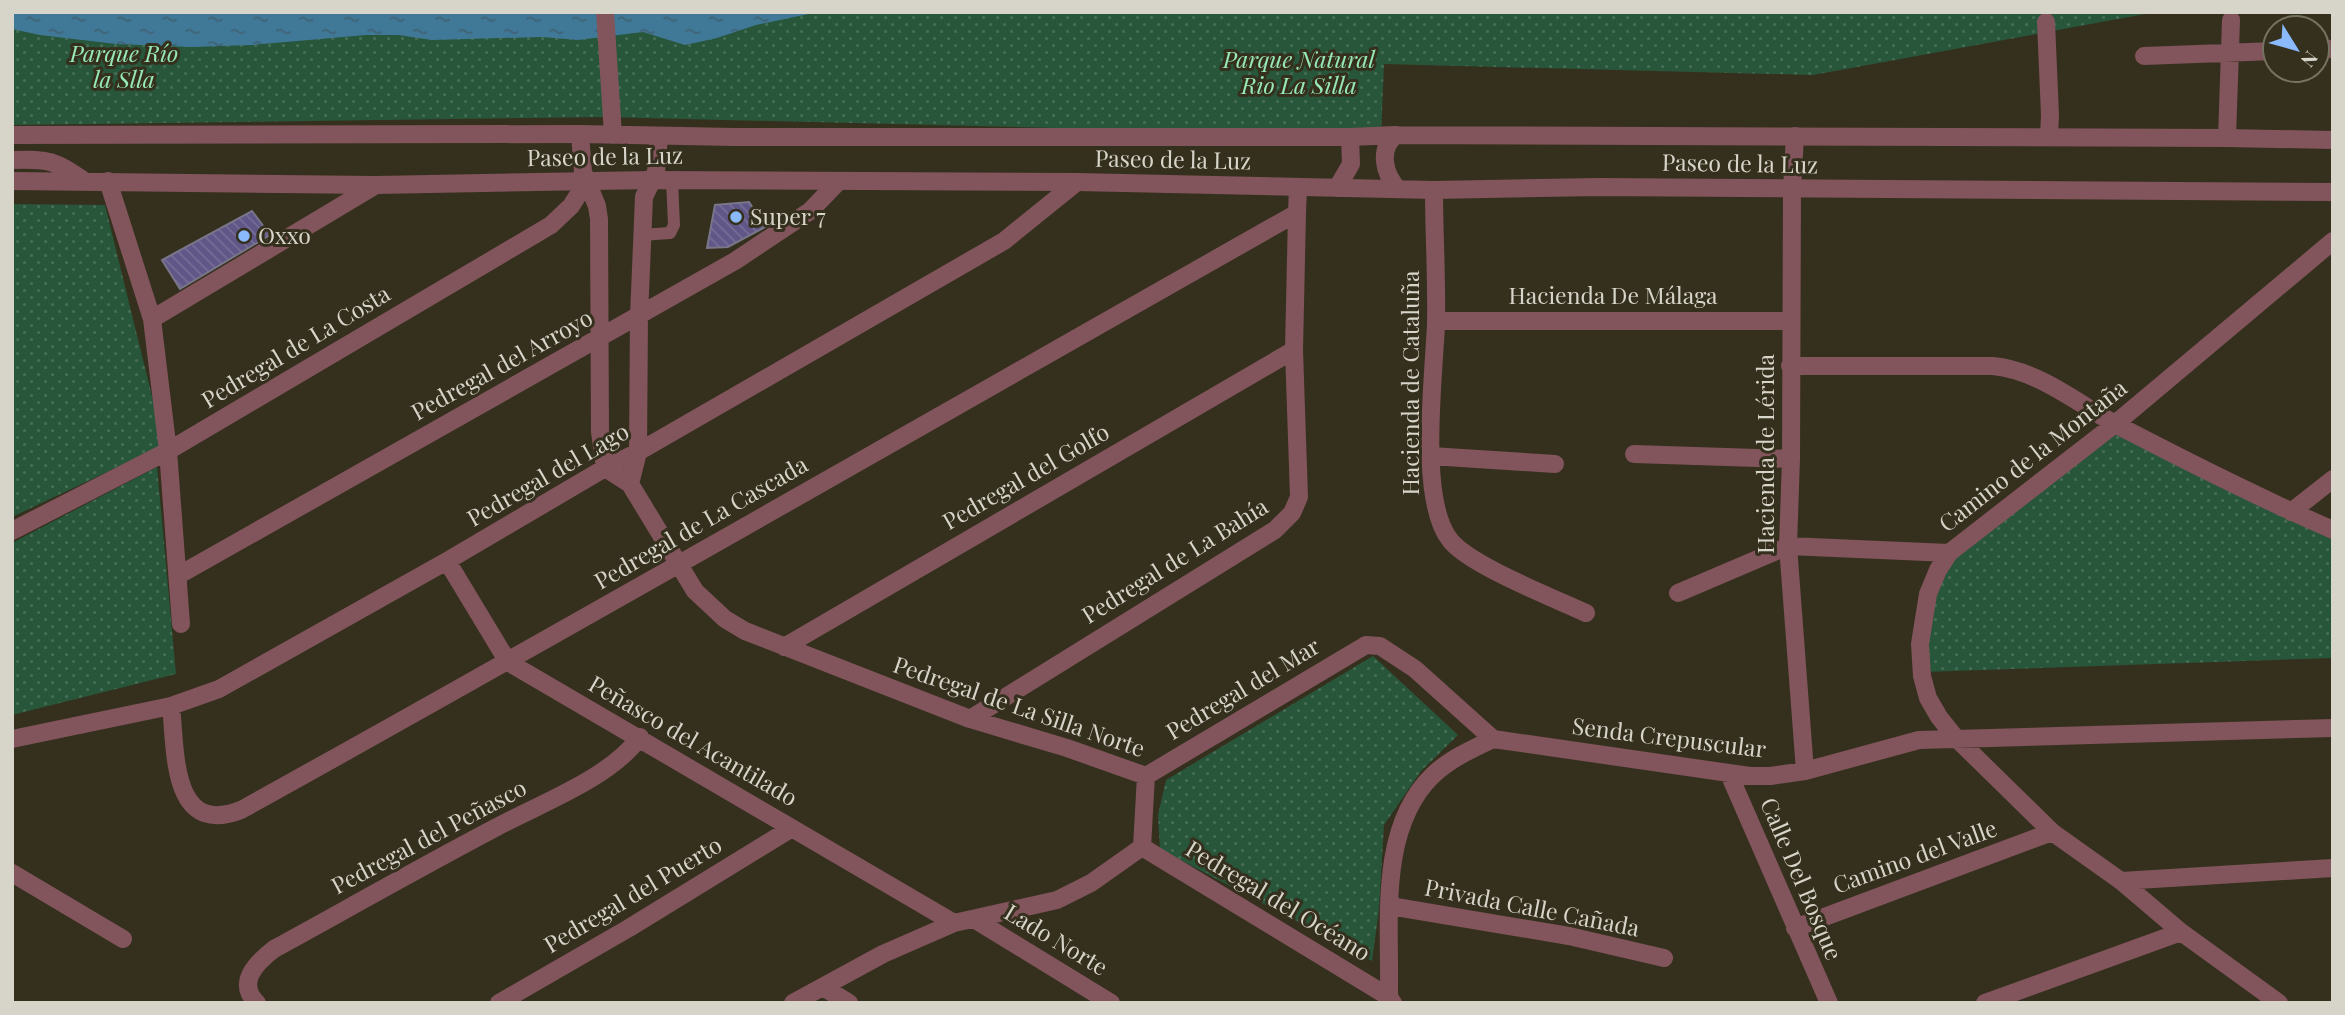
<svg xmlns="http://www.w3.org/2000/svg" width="2345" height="1015" font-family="'Playfair Display',serif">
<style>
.park{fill:url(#park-dots)}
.water{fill:url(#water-ripples)}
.building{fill:url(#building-back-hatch);stroke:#797689;stroke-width:2}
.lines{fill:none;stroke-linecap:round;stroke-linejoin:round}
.service{stroke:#82545b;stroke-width:12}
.minor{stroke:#82545b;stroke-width:18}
.tertiary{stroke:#82545b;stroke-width:18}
.poi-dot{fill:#8abafc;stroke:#35301e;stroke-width:2.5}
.labels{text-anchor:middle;stroke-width:6;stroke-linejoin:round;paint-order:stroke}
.park-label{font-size:23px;font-style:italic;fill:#97e9b6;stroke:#35301e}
.street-label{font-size:23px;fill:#d7d4c9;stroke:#35301e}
.poi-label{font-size:23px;fill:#d7d4c9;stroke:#35301e;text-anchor:start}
</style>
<defs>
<pattern id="park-dots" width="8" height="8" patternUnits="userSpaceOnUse" patternTransform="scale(1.75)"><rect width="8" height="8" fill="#27563a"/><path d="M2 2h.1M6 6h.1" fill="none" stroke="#466d55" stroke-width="1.8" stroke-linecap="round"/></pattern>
<pattern id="water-ripples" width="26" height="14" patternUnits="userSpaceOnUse" patternTransform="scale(1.75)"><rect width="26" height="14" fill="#407898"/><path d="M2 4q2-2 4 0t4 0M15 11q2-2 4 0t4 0" fill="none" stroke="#406273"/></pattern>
<pattern id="building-back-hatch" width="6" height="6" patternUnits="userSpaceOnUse" patternTransform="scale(1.75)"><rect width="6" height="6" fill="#605687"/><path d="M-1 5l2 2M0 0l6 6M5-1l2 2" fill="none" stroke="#766d97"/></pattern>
</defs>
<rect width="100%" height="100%" fill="#35301e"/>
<path class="park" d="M12,12h2144l-343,63 -429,-11 -3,72 -777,-19 -592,8z
M12,204l93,1 59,240 -152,72z
M2115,424l218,104v130l-411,14 16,-102z
M157,467l19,207 -164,41v-172z
M1373,656l85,79 -37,36 -37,54 -5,84 -7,52 -212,-112 -2,-34 8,-35z"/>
<path class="water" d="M12,12h806l-62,13 -39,13 -32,7 -42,-13 -65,8 -36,-3 -110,3 -34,-5h-32l-114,10 -61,2 -75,-3 -76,-9 -28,-6z"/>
<path class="building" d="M749,202l16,25 -37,20 -21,1 8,-43z
M252,211l18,24 -90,54 -18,-29z"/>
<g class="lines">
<path class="service" d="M641,235l29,-2 4,-8 -2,-45"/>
<path class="minor" d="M2046,22l4,93 -1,22
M2317,49h16
M2144,56l131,-5
M580,134l3,38 14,34 2,13 1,213 5,36 25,16 65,107 30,28 20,12 225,88 97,29 79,28 -4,71
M1795,136l-3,53 -1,270 -3,87 17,225
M2227,138l4,-118
M108,181l44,138 16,132 13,173
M1434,190c0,45 3,89 2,134 -2,52 -18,176 14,216 19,25 104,58 136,73
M152,319l224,-134
M1436,321h355
M1790,366h203c45,4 85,38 124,59 71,37 142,73 216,105
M1634,454l157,5
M1431,456l124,8
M630,484l8,-32 1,-136 5,-119 12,-25 3,-36
M2291,512l42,-33
M12,531l156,-80 383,-226 20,-19 16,-25
M447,561l61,101 446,261
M179,575l556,-314 75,-50 28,-29
M1678,593l110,-47 161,7
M784,647l510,-297
M171,706c5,46 0,131 70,104 354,-196 704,-398 1056,-597l1,-26
M970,719l305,-189 17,-17 7,-16 -5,-147 3,-137
M12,739l159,-33 48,-17 228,-128 158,-93 33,-16 366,-211 73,-59
M1729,774l100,229
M1146,776l220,-131 14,1 35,23 78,70 257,37h20l35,-5 114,-31 414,-12
M1142,847l247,150
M12,873l111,66
M2121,881l212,-13
M1390,906l179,30 95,22
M974,919l137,84
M1795,928l257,-96
M823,987l26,16
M257,1003c-21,-20 -1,-40 17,-54 73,-40 147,-82 221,-121 46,-25 114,-49 145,-91
M499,1003l130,-75 163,-100
M793,1003l90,-49 71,-31 103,-23 34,-17 51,-36
M1393,1003l-4,-6v-11c1,-68 -10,-159 44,-211 17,-16 39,-26 60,-36
M1985,1003l196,-71
M2279,1003l-98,-71 -60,-51 -69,-49 -97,-95 -16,-20 -11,-19 -6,-22 -2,-32 8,-50 10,-24 11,-17 166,-129 218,-183"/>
<path class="tertiary" d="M605,12l8,123
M12,135l568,-1 154,3h616l46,-2 831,3 106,2
M1396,135c-18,14 -12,39 2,54
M12,160c40,-1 41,0 74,22
M12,181l364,4 276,-5 425,2 357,8 165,-3 734,5
M1337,188l14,-24 -1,-27"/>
</g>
<g class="poi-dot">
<circle cx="736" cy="217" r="7"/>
<circle cx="244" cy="236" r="7"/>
</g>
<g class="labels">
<g class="park-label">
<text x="124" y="62">Parque Río<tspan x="124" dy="26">la Slla</tspan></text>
<text x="1299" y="68">Parque Natural<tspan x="1299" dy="26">Rio La Silla</tspan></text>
</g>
<g class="street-label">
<text transform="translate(605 157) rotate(-1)" y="8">Paseo de la Luz</text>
<text transform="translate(1173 160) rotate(1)" y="8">Paseo de la Luz</text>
<text transform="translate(1740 164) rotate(1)" y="8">Paseo de la Luz</text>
<text x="1613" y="304">Hacienda De Málaga</text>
<text transform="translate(296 347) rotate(-31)" y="8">Pedregal de La Costa</text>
<text transform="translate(502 365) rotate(-29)" y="8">Pedregal del Arroyo</text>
<text transform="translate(1411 383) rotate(-90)" y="8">Hacienda de Cataluña</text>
<text transform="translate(1766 454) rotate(-90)" y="8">Hacienda de Lérida</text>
<text transform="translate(2033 456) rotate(-38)" y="8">Camino de la Montaña</text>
<text transform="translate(548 475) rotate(-30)" y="8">Pedregal del Lago</text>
<text transform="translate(1026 477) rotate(-30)" y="8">Pedregal del Golfo</text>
<text transform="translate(701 523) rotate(-30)" y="8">Pedregal de La Cascada</text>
<text transform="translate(1175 561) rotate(-32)" y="8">Pedregal de La Bahía</text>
<text transform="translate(1243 689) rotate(-31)" y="8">Pedregal del Mar</text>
<text transform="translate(1019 707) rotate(19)" y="8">Pedregal de La Silla Norte</text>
<text transform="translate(1669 738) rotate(7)" y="8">Senda Crepuscular</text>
<text transform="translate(693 741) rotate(30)" y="8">Peñasco del Acantilado</text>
<text transform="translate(429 837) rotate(-28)" y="8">Pedregal del Peñasco</text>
<text transform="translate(1915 857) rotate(-20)" y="8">Camino del Valle</text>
<text transform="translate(1801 879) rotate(67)" y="8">Calle Del Bosque</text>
<text transform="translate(633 895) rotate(-31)" y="8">Pedregal del Puerto</text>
<text transform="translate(1278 901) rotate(31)" y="8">Pedregal del Océano</text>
<text transform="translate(1532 908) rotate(11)" y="8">Privada Calle Cañada</text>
<text transform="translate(1056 940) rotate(31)" y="8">Lado Norte</text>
</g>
<g class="poi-label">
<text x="750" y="225">Super 7</text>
<text x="258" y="244">Oxxo</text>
</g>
</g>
<rect width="2345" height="1015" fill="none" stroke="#d7d4c9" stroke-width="28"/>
<g transform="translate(2296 49) rotate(127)"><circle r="33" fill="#35301e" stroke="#767262" stroke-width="2"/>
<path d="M0-5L12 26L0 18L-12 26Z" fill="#8abafc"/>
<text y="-10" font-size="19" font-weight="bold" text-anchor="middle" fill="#d7d4c9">N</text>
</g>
</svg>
